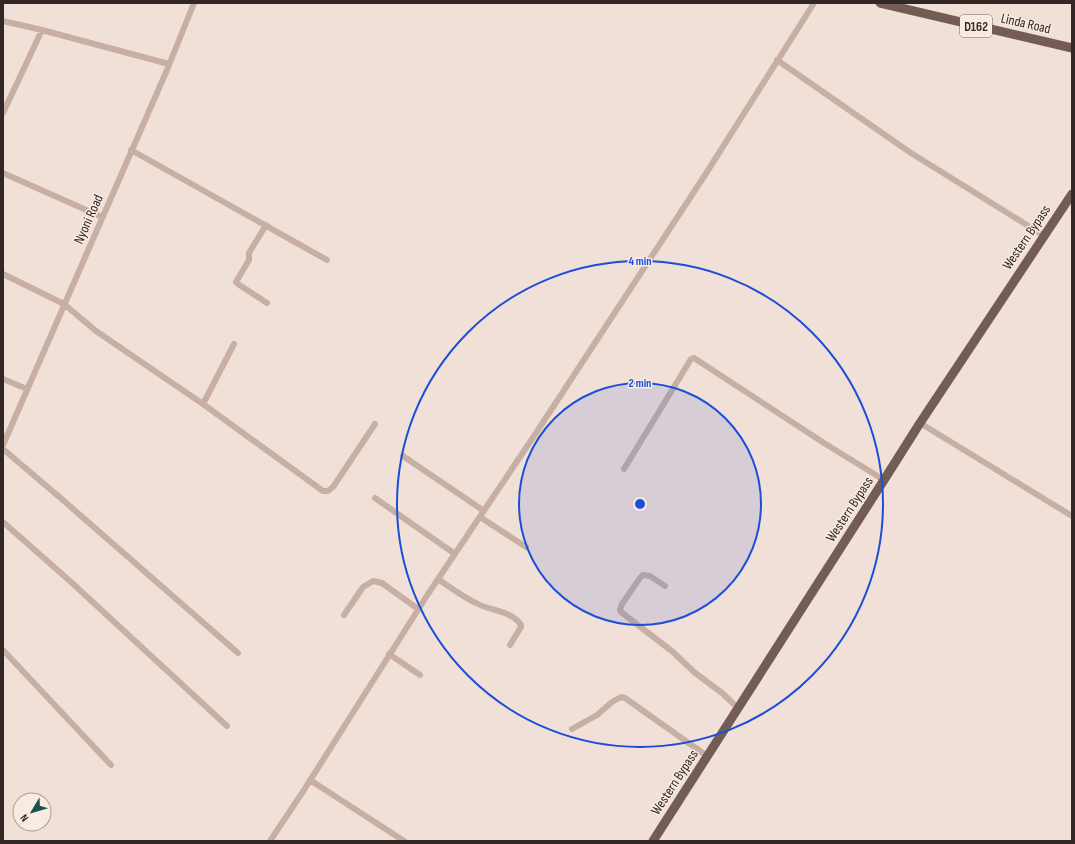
<svg xmlns="http://www.w3.org/2000/svg" width="1075" height="844" font-family="'Sofia Sans Condensed',sans-serif">
<style>
.lines{fill:none;stroke-linecap:round;stroke-linejoin:round}
.minor{stroke:#c7afa3;stroke-width:6}
.primary{stroke:#745c56;stroke-width:9}
.ring{fill:none;stroke:#1d4ed8;stroke-width:2}
.labels{text-anchor:middle;stroke-width:3;stroke-linejoin:round;paint-order:stroke}
.shield{fill:#f8ebe2;stroke:#6d625e;stroke-width:1}
.shield-label{font-size:13px;font-weight:bold;fill:#322725}
.street-label{font-size:14px;fill:#322725;stroke:#f8ebe2}
.centre{fill:#1d4ed8;stroke:#f8ebe2;stroke-width:2}
.ring-label{font-size:12px;text-anchor:middle;font-weight:bold;fill:#1d4ed8;stroke:#f8ebe2;stroke-width:3;stroke-linejoin:round;paint-order:stroke}
</style>
<rect width="100%" height="100%" fill="#f0e0d7"/>
<g class="lines">
<path class="minor" d="M3,21l39,9 127,34
M777,60l134,93 132,82
M3,113l39,-83
M131,150l196,110
M3,173l99,44
M266,225l-17,28v7l-13,22 2,2 29,19
M3,274l61,30 32,27 107,73 120,87h5l5,-4 42,-63
M3,379l24,10
M203,404l31,-60
M920,423l152,93
M3,445l164,-375 27,-67
M3,449l61,52 174,152
M403,456l81,55
M624,469l67,-110 3,-1 130,85 60,37
M375,498l80,56
M480,517l46,30
M3,522l68,60 156,144
M438,579c12,8 25,18 38,24 14,8 35,7 45,22v2l-11,18
M665,586l-15,-10 -7,-1 -3,3 -18,26 -2,6 1,2 52,40 21,20 28,21 16,15
M344,615l19,-28 10,-6 9,2 36,26
M3,650l108,115
M389,654l31,21
M572,729l25,-14 15,-13 9,-5 4,1 82,58
M310,780l94,61
M270,841l34,-51 124,-196 106,-158 171,-261 109,-172"/>
<path class="primary" d="M880,3l192,45
M653,841l231,-361 36,-57 152,-229"/>
</g>
<circle cx="640" cy="504" r="121" fill="#1d4ed8" fill-opacity=".12"/>
<g class="ring">
<circle cx="640" cy="504" r="121"/>
<circle cx="640" cy="504" r="243"/>
</g>
<g class="labels">
<rect class="shield" x="960" y="15" width="32" height="22" rx="3"/>
<g class="shield-label">
<text x="976" y="31">D162</text>
</g>
<g class="street-label">
<text transform="translate(1026 23) rotate(13)" y="5">Linda Road</text>
<text transform="translate(88 219) rotate(-66)" y="5">Nyoni Road</text>
<text transform="translate(1026 237) rotate(-56)" y="5">Western Bypass</text>
<text transform="translate(849 509) rotate(-57)" y="5">Western Bypass</text>
<text transform="translate(674 782) rotate(-57)" y="5">Western Bypass</text>
</g>
</g>
<circle cx="640" cy="504" r="6" class="centre"/>
<g class="ring-label">
<text x="640" y="265">4 min</text>
<text x="640" y="387">2 min</text>
</g>
<rect width="1075" height="844" fill="none" stroke="#322725" stroke-width="8"/>
<g transform="translate(32 812) rotate(232)"><circle r="19" fill="#f8ebe2" stroke="#a99d96"/>
<path d="M0-3L7 15L0 10L-7 15Z" fill="#1c524e"/>
<text y="-6" font-size="11" font-weight="bold" text-anchor="middle" fill="#322725">N</text>
</g>
</svg>
